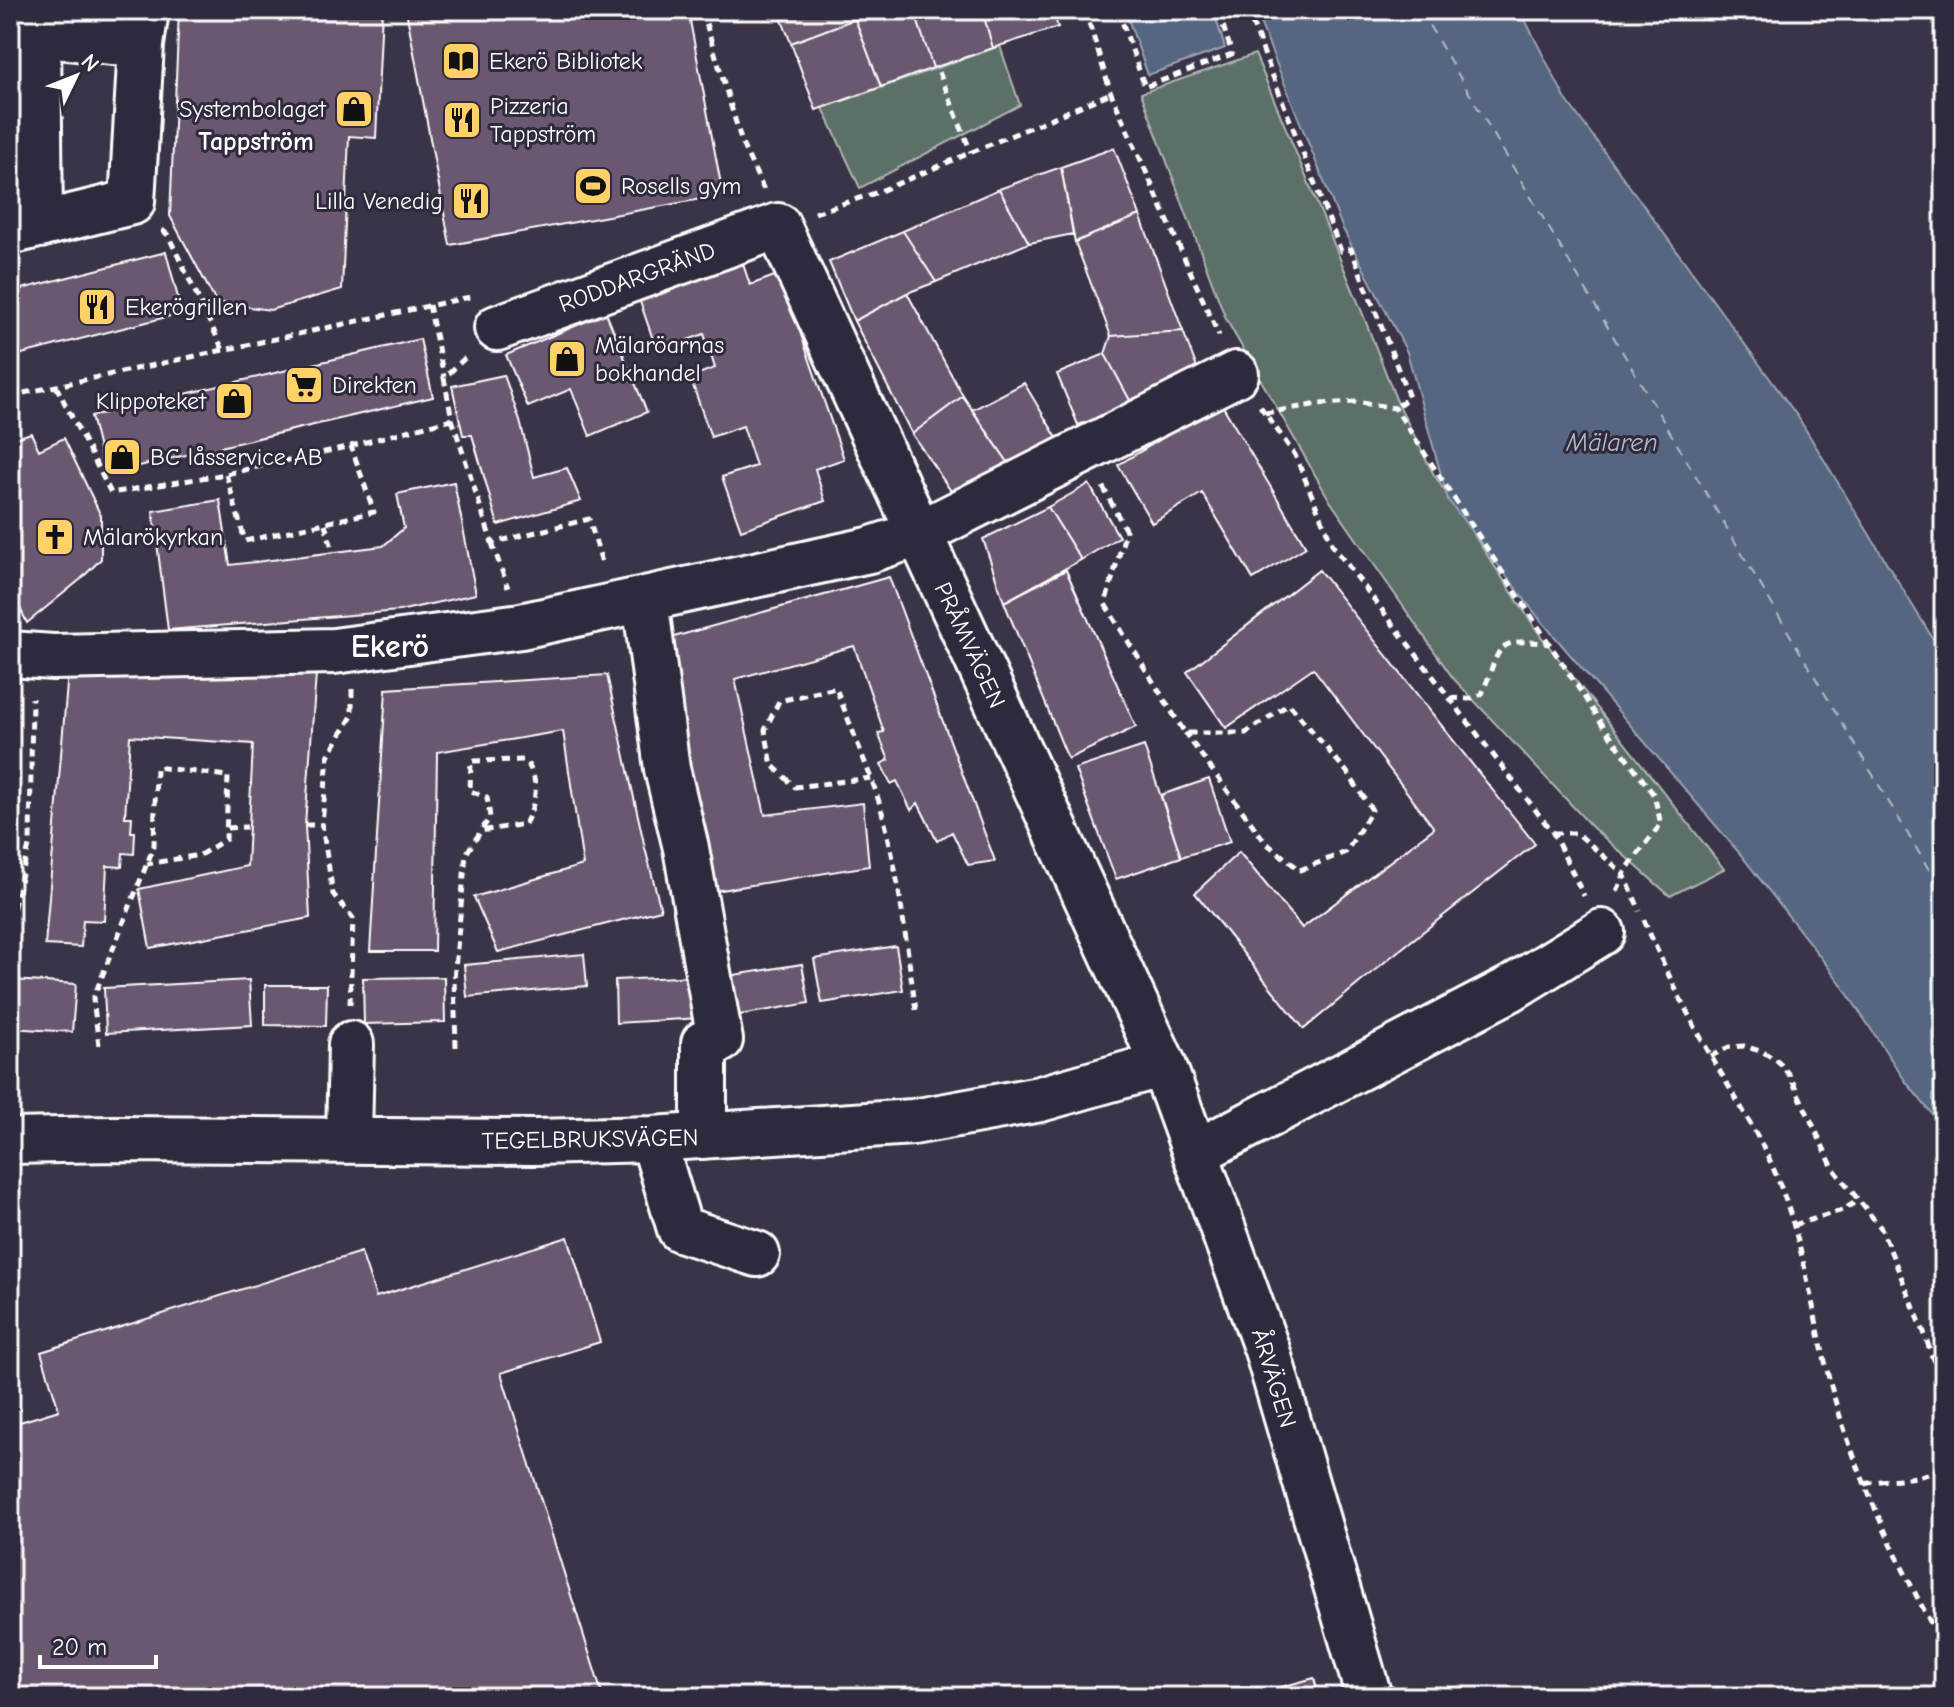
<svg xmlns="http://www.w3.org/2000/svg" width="1954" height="1707" font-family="'Comic Neue',sans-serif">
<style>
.green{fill:#5d6f68;stroke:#aeb7b4;stroke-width:2}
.water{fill:#566680;stroke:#9aa3b3;stroke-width:2}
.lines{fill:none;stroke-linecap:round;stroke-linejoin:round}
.ferry{stroke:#b3bac6;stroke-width:2;stroke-dasharray:10 8;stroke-linecap:butt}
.building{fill:#6a5870;stroke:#fff;stroke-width:2}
.minor-casing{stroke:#fff;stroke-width:50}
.path{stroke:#fff;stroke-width:5;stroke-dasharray:8 6;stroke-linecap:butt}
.minor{stroke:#2f2a3d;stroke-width:44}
.labels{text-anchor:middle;stroke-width:6;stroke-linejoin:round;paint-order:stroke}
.poi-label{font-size:24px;fill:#fff;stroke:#2f2a3d;text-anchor:start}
.street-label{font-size:24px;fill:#fff;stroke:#2f2a3d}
.neighbourhood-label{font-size:26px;font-weight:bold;fill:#fff;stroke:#2f2a3d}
.water-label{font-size:26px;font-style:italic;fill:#b3bac6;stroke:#2f2a3d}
.district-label{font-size:32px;font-weight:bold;fill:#fff;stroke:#2f2a3d}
</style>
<rect width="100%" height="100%" fill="#3b3347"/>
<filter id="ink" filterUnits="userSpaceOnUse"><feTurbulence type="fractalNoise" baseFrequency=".0125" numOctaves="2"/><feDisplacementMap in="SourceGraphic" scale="16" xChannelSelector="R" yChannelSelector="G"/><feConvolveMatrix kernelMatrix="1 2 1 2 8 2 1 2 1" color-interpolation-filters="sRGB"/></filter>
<g filter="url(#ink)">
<path class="green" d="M1000,46l20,59 -160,83 -37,-80z
M1255,54l105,253 36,92 37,74 107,162 184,234 -54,27 -78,-69 -139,-149 -123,-177 -104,-182 -85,-226z"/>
<path class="water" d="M1125,10h104l-14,5 10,33 -77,27z
M1255,10h265l45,88 233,319 146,240v472l-38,-47 -67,-101 -98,-126 -203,-238 -90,-117 -41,-148 -64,-123z"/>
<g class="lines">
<path class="ferry" d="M1420,10l524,885"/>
</g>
<path class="building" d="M179,10h203l-6,128 -27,-2 -7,153 -72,21 -54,-8 -46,-86z
M406,10h212l2,9 68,-9 35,185 -273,50z
M778,10h74l3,9 -64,24z
M881,10h33l19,58 -52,19 -26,-68z
M914,10h68l11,38 -60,20z
M982,10h70l6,17 -65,21z
M855,19l26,68 -65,23 -25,-67z
M1114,148l26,67 -65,27 -14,-75z
M1061,167l12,67 -44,9 -30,-54z
M999,189l30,54 -93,39 -33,-51z
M1140,215l43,116 -72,5 -36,-94z
M903,231l33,51 -29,11 -53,28 -25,-59z
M166,252l16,61 -172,44v-65z
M739,252l11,33 30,-11 64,185 -29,10 10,32 -84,29 -19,-53 34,-11 -13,-40 -32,11 -21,-60 25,-9 -11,-34 -47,17 -22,-64z
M907,293l56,103 -51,38 -58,-113z
M606,313l41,99 -57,24 -19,-47 -43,18 -22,-52z
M1183,331l20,53 -70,22 -28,-52 6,-18z
M420,339l13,58 -328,77 -14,-58z
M1105,354l28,52 -55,19 -21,-51z
M504,375l16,46 14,56 33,-9 14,33 -83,24 -26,-90h-9l-11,-49z
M1024,383l36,60 -48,25 -40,-58z
M963,396l49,72 -57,29 -43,-63z
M1221,403l85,144 -53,32 -51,-86 -50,30 -34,-58z
M31,433l8,17 25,-12 37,78v43l-20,20 -54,44 -17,-36v-147z
M454,482l22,112 -77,17 -231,19 -15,-119 67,-11 10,65 153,-19 21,-18 -7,-34z
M1089,484l30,53 -38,23 -33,-53z
M1048,507l33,53 -77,42 -21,-63z
M1066,570l70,157 -68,32 -64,-157z
M1319,570l216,274 -143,112 -88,73 -109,-136 44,-41 63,76 132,-100 -121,-160 -87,60 -39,-56z
M889,577l106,284 -27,4 -16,-33 -15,9 -19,-38 -7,7 -14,-29 -6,3 -10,-20 8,-4 -11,-27 6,-1 -30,-86 -119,33 30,136 98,-12 6,63 -154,25 -52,-251z
M69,660l247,14 -11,151 5,93 -160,30 -11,-59 108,-23 6,-122 -123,-8 -5,81h7l-1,15h4l-1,22 -11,-1 -1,14 -15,-1 -3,55 -21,-1 -2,27 -36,-2z
M607,675l38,173 16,62 -163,42 -24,-55 109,-32 -20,-134 -126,21 -3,199h-64l16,-262z
M1144,746l37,111 -65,22 -41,-110z
M1209,779l21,63 -49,15 -20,-62z
M10,800l9,1 -6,72h-3z
M896,946l7,44 -81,13 -8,-44z
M584,954l3,32 -120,11 -3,-32z
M802,964l7,39 -81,14 -7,-40z
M698,976l2,42 -84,5 -1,-43z
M444,977l1,45 -81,2 -1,-46z
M11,980l65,4 -4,48 -62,-4z
M249,980l3,45 -146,8 -2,-45z
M265,985h62l-1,41 -61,-1z
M568,1237l32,105 -99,31 102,324h-593v-272l49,-15 -18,-58 320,-100 15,45z
M1314,1678l5,19h-74z"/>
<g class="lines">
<defs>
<path id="minor" d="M10,34h28l103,11 5,-35
M38,34l2,191
M10,232l122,-30 9,-157
M497,328l281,-102 385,838 104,286 102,347
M645,599l22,170 19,79 34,192
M10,654l43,3 281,-6 187,-25 348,-76 49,-16 318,-160
M704,1136v-93
M653,1139l27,90 77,25
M349,1140l2,-96
M10,1141l104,-2 421,3 118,-3 260,-17 127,-23 123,-35
M1195,1153l315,-164 92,-57"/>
</defs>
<use href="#minor" class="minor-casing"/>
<path class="path" d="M702,10l41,136 21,44
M1085,10l26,83 108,243
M1118,10l27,77 87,-33 -11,-35 26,-9 94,241 10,-2 58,148 -14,11
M939,72l32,80
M815,213l63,-21 233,-99
M162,230l6,5 55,115
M429,305l15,72
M56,386l55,107 115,-19 125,-28 101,-27 -8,-41 23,-22
M10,396l460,-99
M1260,406l35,49 38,91 220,287 31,63
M1265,413l54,-9 37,-2 39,6 207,316 52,71 7,29 -35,46 -10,24
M452,419l40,124 97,-24 14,47
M226,474l19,67 129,-29 -23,-66
M1103,487l23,44 -21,73 80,129h61l43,-29 58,68 25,38 -26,42 -46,18 -34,-27 -81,-110
M325,524l8,27
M492,543l16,45
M1451,698l18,1 13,-5c19,-46 11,-58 68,-50
M871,778l-76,9 -23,-22 -7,-35 14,-29 57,-13 35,90c27,73 33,156 45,232
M305,825h17
M227,828l20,-1
M1553,833h24l47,41 16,37
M1644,920c20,47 42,92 67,136 25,44 54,87 71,134 25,67 33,139 52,207 26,87 66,171 110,250
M10,922l20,-80 2,-144
M350,1004l3,-86 -20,-24 -11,-69 6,-69 24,-40v-27
M99,1045l-6,-46 61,-153 2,-79 72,9 -2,63 -26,16 -53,9
M456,1047l-2,-68 12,-125 24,-37 -3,-20 -17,-6 1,-30 54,-1c16,21 11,43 0,64l-44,7
M1711,1056l18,-9 15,-1 19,6 15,9 12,15 43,92 48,60 43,104 20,61
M1794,1225l49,-15 14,-9
M1865,1484c26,-7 57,-2 79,-18"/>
<use href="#minor" class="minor"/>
</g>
</g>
<defs>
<symbol id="library-square" viewBox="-11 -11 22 22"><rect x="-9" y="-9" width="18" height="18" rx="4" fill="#ffd166" stroke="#2f2a3d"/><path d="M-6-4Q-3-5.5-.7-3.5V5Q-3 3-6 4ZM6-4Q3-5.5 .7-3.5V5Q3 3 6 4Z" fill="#111"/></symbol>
<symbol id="shop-square" viewBox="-11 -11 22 22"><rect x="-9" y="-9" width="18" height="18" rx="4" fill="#ffd166" stroke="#2f2a3d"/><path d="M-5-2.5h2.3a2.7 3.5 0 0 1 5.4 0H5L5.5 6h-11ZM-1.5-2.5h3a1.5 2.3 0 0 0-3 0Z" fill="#111"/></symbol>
<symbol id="restaurant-square" viewBox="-11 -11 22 22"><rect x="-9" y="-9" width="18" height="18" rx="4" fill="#ffd166" stroke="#2f2a3d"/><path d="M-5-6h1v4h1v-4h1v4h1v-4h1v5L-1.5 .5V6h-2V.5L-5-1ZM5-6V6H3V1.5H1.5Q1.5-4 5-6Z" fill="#111"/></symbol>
<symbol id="stadium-square" viewBox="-11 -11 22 22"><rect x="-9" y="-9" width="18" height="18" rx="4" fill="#ffd166" stroke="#2f2a3d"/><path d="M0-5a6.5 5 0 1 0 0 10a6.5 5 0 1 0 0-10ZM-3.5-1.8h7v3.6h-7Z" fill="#111"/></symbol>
<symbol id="supermarket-square" viewBox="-11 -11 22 22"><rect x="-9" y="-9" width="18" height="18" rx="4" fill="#ffd166" stroke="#2f2a3d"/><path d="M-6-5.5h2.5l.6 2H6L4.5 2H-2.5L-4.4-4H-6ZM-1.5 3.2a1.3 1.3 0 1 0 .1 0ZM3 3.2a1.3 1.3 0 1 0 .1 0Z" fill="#111"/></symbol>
<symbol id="church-square" viewBox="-11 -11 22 22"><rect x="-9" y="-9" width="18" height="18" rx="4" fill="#ffd166" stroke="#2f2a3d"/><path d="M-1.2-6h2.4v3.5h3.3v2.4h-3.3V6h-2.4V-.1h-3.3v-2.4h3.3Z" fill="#111"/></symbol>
</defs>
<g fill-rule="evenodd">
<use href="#library-square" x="439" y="39" width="44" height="44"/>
<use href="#shop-square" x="332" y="87" width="44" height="44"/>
<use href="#restaurant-square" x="440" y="98" width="44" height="44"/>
<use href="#stadium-square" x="571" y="164" width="44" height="44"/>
<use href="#restaurant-square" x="449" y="179" width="44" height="44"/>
<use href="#restaurant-square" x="75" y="285" width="44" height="44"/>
<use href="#shop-square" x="545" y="337" width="44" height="44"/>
<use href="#supermarket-square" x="282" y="363" width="44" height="44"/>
<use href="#shop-square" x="212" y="379" width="44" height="44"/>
<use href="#shop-square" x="100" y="435" width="44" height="44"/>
<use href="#church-square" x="33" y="515" width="44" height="44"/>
</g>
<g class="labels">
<g class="poi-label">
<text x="489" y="69">Ekerö Bibliotek</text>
<text x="490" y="114">Pizzeria<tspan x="490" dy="28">Tappström</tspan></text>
<text x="326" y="117" text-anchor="end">Systembolaget</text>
<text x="621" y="194">Rosells gym</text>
<text x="443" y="209" text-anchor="end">Lilla Venedig</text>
<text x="125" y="315">Ekerögrillen</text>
<text x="595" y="353">Mälaröarnas<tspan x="595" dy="28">bokhandel</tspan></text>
<text x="332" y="393">Direkten</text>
<text x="206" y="409" text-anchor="end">Klippoteket</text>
<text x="150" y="465">BC låsservice AB</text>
<text x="83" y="545">Mälarökyrkan</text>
</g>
<g class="street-label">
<text transform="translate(637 277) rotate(-20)" y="8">RODDARGRÄND</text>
<text transform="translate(970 645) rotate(65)" y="8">PRÅMVÄGEN</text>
<text transform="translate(590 1139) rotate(-1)" y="8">TEGELBRUKSVÄGEN</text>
<text transform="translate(1274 1378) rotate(73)" y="8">ÅRVÄGEN</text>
</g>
<g class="neighbourhood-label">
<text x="256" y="150">Tappström</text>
</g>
<g class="water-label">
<text x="1612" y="451">Mälaren</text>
</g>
<g class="district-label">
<text x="390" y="657">Ekerö</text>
</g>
</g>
<rect width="1954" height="1707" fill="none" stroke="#2f2a3d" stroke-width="40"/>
<rect x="20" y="20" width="1914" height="1667" fill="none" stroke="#fff" stroke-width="3" filter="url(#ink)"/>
<g transform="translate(76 76) rotate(47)" stroke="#2f2a3d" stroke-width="6" paint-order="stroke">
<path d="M0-6L14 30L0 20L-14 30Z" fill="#ffffff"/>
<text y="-12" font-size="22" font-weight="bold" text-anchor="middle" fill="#ffffff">N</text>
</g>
<path d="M40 1655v12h116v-12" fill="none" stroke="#ffffff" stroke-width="4"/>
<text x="52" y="1655" font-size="24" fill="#ffffff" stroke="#2f2a3d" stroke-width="6" paint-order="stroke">20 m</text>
</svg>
